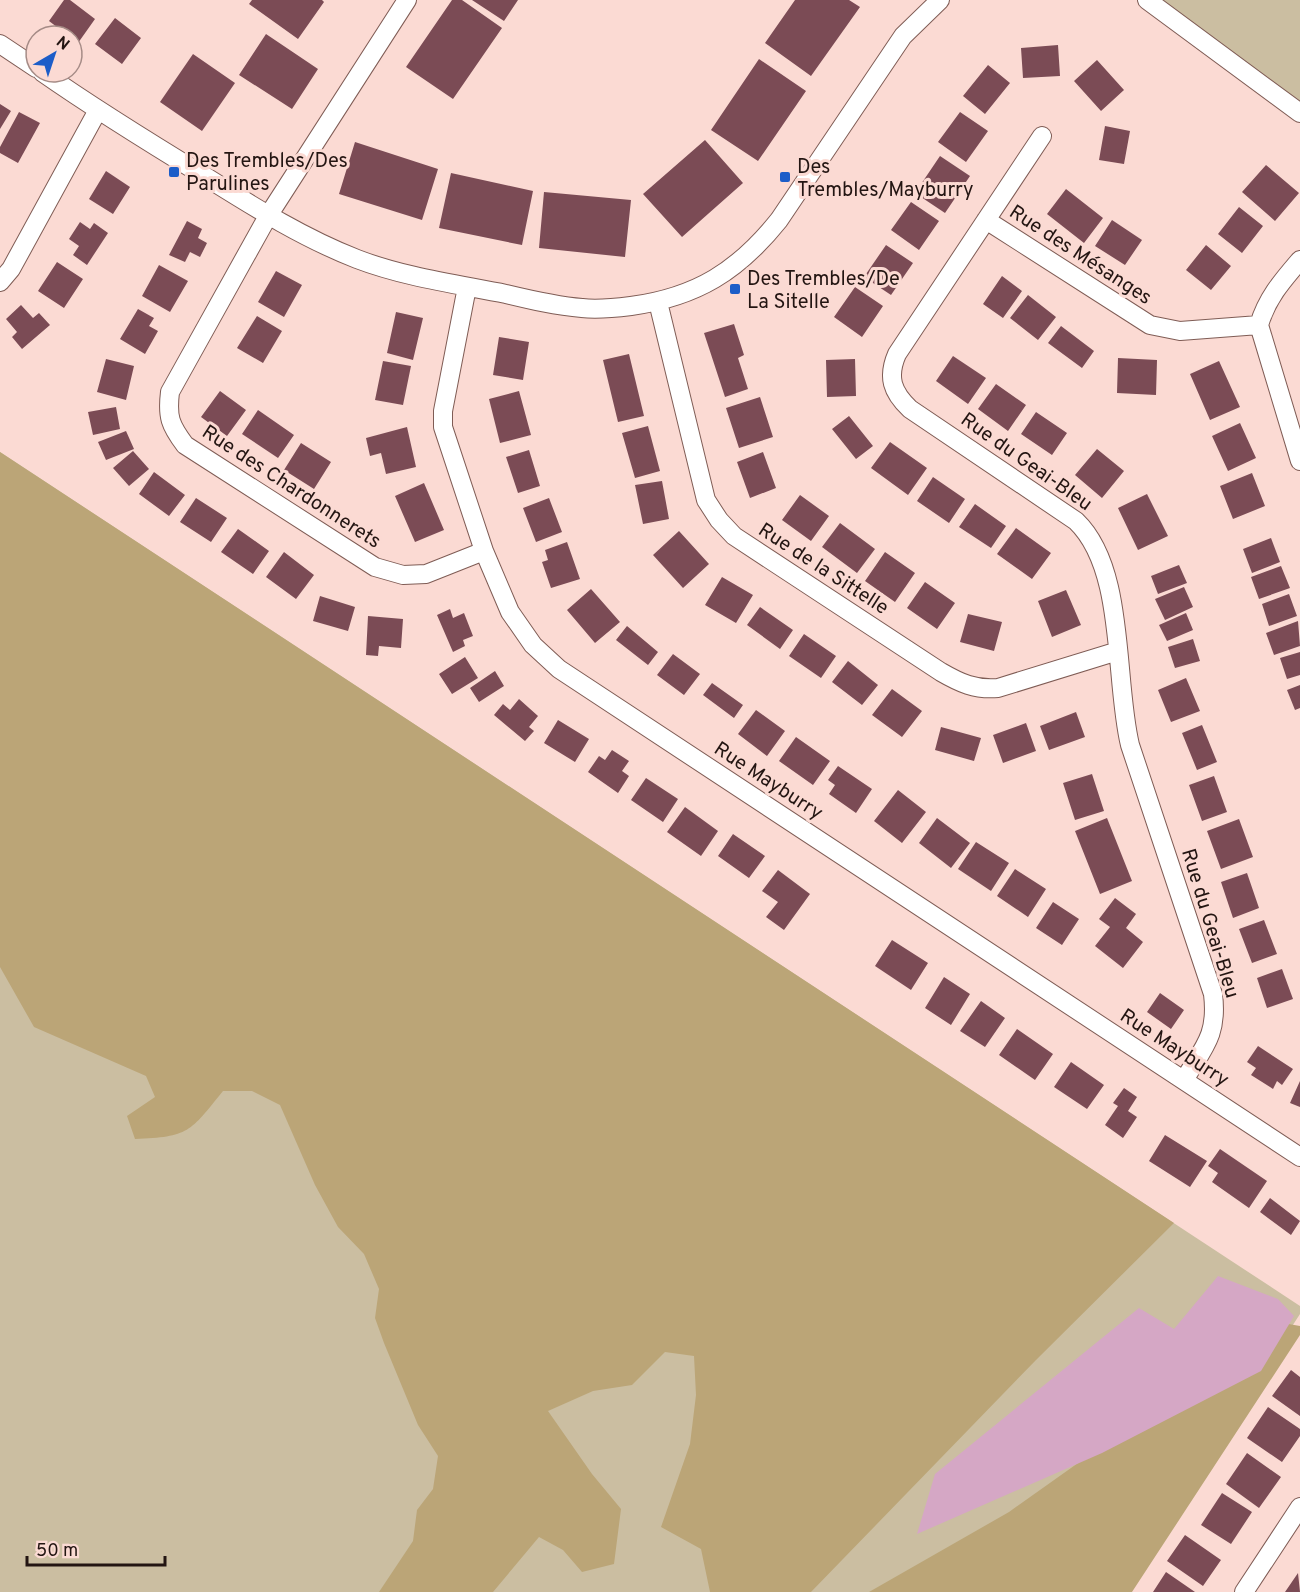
<svg xmlns="http://www.w3.org/2000/svg" width="1300" height="1592" font-family="Overpass,sans-serif">
<style>
.green{fill:#cbbea1}
.forest{fill:#bba577}
.water{fill:#d5a7c5}
.building{fill:#7b4b55}
.lines{fill:none;stroke-linecap:round;stroke-linejoin:round}
.street-casing{stroke:#7f5c55;stroke-width:20}
.street{stroke:#fff;stroke-width:18}
.poi-dot{fill:#1c5dc8;stroke:#fbdad3;stroke-width:2}
.labels{text-anchor:middle;stroke-width:6;stroke-linejoin:round;paint-order:stroke}
.poi-label{font-size:20px;fill:#231512;stroke:#fbdad3;text-anchor:start}
.street-label{font-size:20px;fill:#231512;stroke:#fbdad3}
</style>
<rect width="100%" height="100%" fill="#fbdad3"/>
<path class="green" d="M1147,0h153v113z
M0,452l1300,854v8l-180,278h-1120z"/>
<path class="forest" d="M0,452l1174,771 -138,137 -225,232h-101l-9,-43 -40,-22 29,-83 6,-49 -2,-39 -29,-4 -33,33 -39,6 -45,20 44,63 29,35 -7,55 -32,8 -19,-22 -24,-13 -46,55h-114l34,-51 4,-31 16,-21 5,-33 -20,-31 -34,-82 -9,-25 4,-29 -15,-35 -26,-27 -23,-42 -35,-80 -28,-14h-29c-33,41 -34,46 -88,48l-8,-23 28,-19 -9,-21 -112,-49 -34,-60z
M1277,1322l23,4v9l-168,257h-263l140,-80z"/>
<path class="water" d="M1218,1276l60,23 16,17 -33,55 -159,82 -185,81 18,-60 204,-166 35,21z"/>
<path class="building" d="M64,0h6l25,19 -17,24 -29,-22z
M252,0h70l2,2 -26,37 -49,-35z
M452,0h10l40,28 -49,71 -47,-32z
M472,0h46l-14,21z
M795,0h54l11,7 -49,69 -46,-33z
M115,18l26,20 -19,26 -27,-20z
M266,34l52,35 -26,40 -53,-34z
M1058,45l2,31 -37,2 -2,-30z
M193,54l42,29 -33,48 -42,-29z
M759,59l47,32 -48,70 -47,-31z
M1097,60l27,30 -23,21 -27,-30z
M988,65l22,18 -25,31 -22,-18z
M0,104l11,7 -11,18z
M19,112l21,11 -22,40 -18,-10v-6z
M960,112l28,19 -22,31 -28,-20z
M1105,126l25,5 -6,33 -25,-4z
M705,140l38,43 -61,54 -39,-43z
M355,142l83,27 -16,51 -83,-26z
M940,156l30,20 -25,37 -30,-20z
M1266,165l33,28 -24,28 -33,-29z
M106,171l24,16 -17,27 -24,-15z
M451,173l82,18 -11,54 -83,-17z
M1066,189l37,29 -19,25 -37,-29z
M544,192l87,8 -6,57 -86,-9z
M911,202l28,19 -20,29 -28,-20z
M1239,207l24,19 -21,27 -24,-19z
M1112,220l30,20 -17,25 -30,-19z
M187,221l15,8 -4,9 9,5 -7,14 -10,-5 -5,10 -16,-7z
M80,222l10,7 4,-6 14,10 -21,32 -14,-10 6,-9 -10,-7z
M886,245l27,18 -22,32 -27,-18z
M1206,245l25,21 -20,24 -25,-20z
M57,262l26,17 -19,29 -26,-17z
M159,265l29,16 -18,31 -28,-16z
M276,271l26,14 -18,32 -26,-15z
M1002,276l20,15 -19,27 -20,-14z
M855,287l28,19 -21,31 -28,-20z
M1028,295l28,22 -18,23 -28,-22z
M21,305l12,13 6,-5 11,12 -28,24 -10,-12 5,-5 -11,-13z
M138,309l16,9 -5,8 9,5 -13,23 -25,-15z
M396,312l27,6 -10,42 -26,-7z
M257,316l25,15 -19,32 -26,-15z
M734,324l10,31 -6,3 10,31 -23,8 -21,-64z
M1061,326l33,25 -12,17 -34,-25z
M499,337l30,5 -6,38 -30,-5z
M629,354l15,62 -26,6 -15,-62z
M953,356l33,22 -18,26 -32,-23z
M1118,358l39,2 -1,35 -39,-2z
M106,359l28,7 -8,34 -29,-8z
M855,359l1,37 -29,1 -1,-37z
M383,361l28,5 -8,39 -28,-5z
M1219,361l21,46 -30,13 -20,-46z
M996,384l30,21 -18,26 -30,-22z
M220,391l26,19 -19,26 -26,-19z
M519,391l12,44 -31,8 -11,-44z
M760,397l13,40 -34,11 -13,-40z
M116,407l4,22 -27,6 -5,-23z
M258,410l36,25 -16,23 -36,-24z
M1036,412l31,21 -15,22 -31,-21z
M849,416l24,30 -17,13 -24,-30z
M1240,423l16,35 -28,13 -16,-35z
M648,426l12,45 -25,7 -13,-45z
M407,427l9,40 -30,7 -5,-21 -11,3 -4,-18z
M126,431l8,18 -28,11 -8,-18z
M890,442l37,26 -19,27 -37,-27z
M301,443l30,19 -17,27 -30,-19z
M1097,449l27,22 -22,27 -27,-23z
M529,450l11,36 -22,7 -12,-36z
M133,451l16,18 -20,17 -16,-18z
M763,452l13,36 -26,10 -13,-36z
M154,472l31,23 -16,21 -30,-22z
M1252,473l13,33 -32,13 -13,-33z
M933,477l32,22 -16,24 -32,-22z
M662,481l7,38 -26,5 -8,-39z
M424,483l20,47 -29,12 -20,-46z
M1147,494l21,42 -30,14 -20,-42z
M800,495l29,21 -18,25 -29,-21z
M196,498l31,20 -16,24 -31,-20z
M549,498l13,34 -26,10 -13,-34z
M975,504l31,22 -15,22 -32,-21z
M840,523l35,26 -18,24 -35,-26z
M1016,528l35,25 -19,26 -35,-25z
M238,529l31,22 -16,23 -32,-22z
M679,531l30,33 -26,24 -30,-33z
M1271,538l9,24 -28,11 -9,-24z
M567,542l13,37 -29,9 -9,-26 6,-2 -3,-10z
M284,552l30,23 -18,24 -30,-22z
M885,552l30,21 -20,29 -30,-21z
M1179,565l8,18 -29,11 -7,-18z
M1281,566l9,22 -31,11 -8,-22z
M722,577l31,18 -17,28 -31,-18z
M925,582l30,21 -18,26 -30,-21z
M1184,587l9,20 -28,13 -10,-21z
M591,589l29,33 -25,21 -28,-33z
M1066,590l15,35 -29,12 -14,-36z
M1289,594l8,22 -28,10 -7,-22z
M320,596l35,11 -7,24 -35,-10z
M760,607l33,23 -13,19 -33,-24z
M450,609l3,9 11,-5 9,23 -10,4 2,6 -12,6 -16,-37z
M1186,613l7,17 -26,11 -8,-16z
M968,614l34,8 -8,29 -34,-9z
M368,616l35,3 -2,29 -22,-2 -1,10 -12,-1z
M1298,621l2,25 -26,9 -8,-22z
M627,626l31,26 -10,13 -32,-25z
M804,634l32,22 -15,22 -32,-22z
M1193,639l7,22 -25,7 -7,-21z
M1300,652v23l-13,4 -7,-21z
M673,654l27,20 -16,21 -27,-20z
M465,657l13,21 -26,16 -13,-20z
M848,661l30,24 -16,20 -30,-23z
M495,671l9,15 -25,16 -9,-14z
M1186,678l14,33 -29,11 -13,-32z
M712,683l31,22 -9,13 -31,-23z
M1300,685v23l-5,2 -8,-20z
M892,689l30,22 -20,26 -30,-22z
M519,699l19,17 -9,11 5,4 -9,10 -31,-26 9,-11 7,6z
M756,710l29,21 -18,25 -29,-22z
M1076,712l9,25 -36,13 -9,-24z
M558,720l31,19 -14,23 -31,-19z
M1026,723l10,28 -33,12 -10,-28z
M1202,725l15,37 -20,8 -15,-37z
M941,727l40,11 -7,23 -39,-11z
M796,737l34,24 -17,24 -34,-24z
M612,750l17,11 -7,10 7,5 -11,17 -30,-21 11,-16 6,4z
M838,766l34,23 -16,24 -27,-19 6,-9 -7,-5z
M1092,774l12,37 -29,9 -12,-37z
M1214,776l13,36 -25,9 -13,-36z
M646,778l32,21 -15,23 -32,-22z
M898,790l28,22 -24,31 -28,-22z
M685,807l33,24 -17,25 -34,-24z
M937,818l33,25 -19,25 -32,-25z
M1107,818l25,63 -32,13 -25,-63z
M1239,819l14,38 -32,12 -14,-38z
M733,834l32,22 -16,22 -31,-22z
M976,842l33,21 -18,28 -33,-22z
M1015,869l31,20 -18,28 -31,-21z
M778,870l32,24 -26,36 -18,-13 12,-15 -16,-11z
M1247,873l12,35 -26,10 -12,-36z
M1115,898l21,16 -10,14 17,14 -20,26 -28,-22 15,-19 -11,-8z
M1053,902l26,17 -17,26 -26,-17z
M1264,920l13,34 -25,9 -13,-34z
M892,940l36,23 -17,27 -36,-24z
M1282,969l11,30 -26,9 -10,-30z
M944,977l26,17 -19,31 -26,-17z
M1160,993l24,17 -13,19 -24,-17z
M981,1001l24,17 -20,29 -25,-16z
M1017,1029l36,25 -18,26 -36,-25z
M1258,1046l35,23 -11,16 -5,-4 -4,8 -22,-14 5,-7 -9,-6z
M1071,1062l33,23 -17,24 -33,-22z
M1300,1081v26l-10,-4z
M1124,1088l13,9 -9,14 9,6 -14,21 -18,-13 13,-19 -5,-3z
M1165,1135l42,26 -17,26 -41,-26z
M1220,1149l47,32 -18,27 -37,-26 6,-9 -10,-7z
M1270,1198l30,23 -9,14 -31,-23z
M1291,1370l9,7v39l-28,-20z
M1268,1407l32,22v7l-18,26 -35,-24z
M1247,1453l34,24 -22,31 -33,-24z
M1222,1493l30,19 -21,32 -30,-19z
M1185,1535l36,25 -18,26 -36,-25z
M1166,1572l29,20h-42z
M1298,1573l2,19h-15z"/>
<g class="lines">
<defs>
<path id="street" d="M407,0l-139,216 -98,176c-3,25 0,33 15,53l190,122 28,8 23,-1 58,-23
M1147,0l153,113
M0,44l36,24
M42,72c53,37 108,71 164,105 48,30 97,61 151,82 47,18 99,25 149,35 25,6 50,12 76,14 16,2 33,0 49,-2 66,-9 107,-35 148,-86l124,-184 37,-36
M1042,136l-145,218c-10,23 -5,38 13,55l166,112c50,48 38,158 54,224l83,249c5,41 -9,53 -29,86
M986,220l164,105 30,6 79,-6
M1300,260c-18,21 -33,38 -41,65l41,136
M0,282l11,-13 87,-159
M467,287l-24,124v16l41,124 26,61 23,33 26,24 741,488
M658,302l48,198 13,20 15,16 207,136c19,11 34,18 57,16l120,-37
M1244,1592l56,-85"/>
</defs>
<use href="#street" class="street-casing"/>
<use href="#street" class="street"/>
</g>
<g class="poi-dot">
<rect x="168" y="166" width="12" height="12" rx="3"/>
<rect x="779" y="171" width="12" height="12" rx="3"/>
<rect x="729" y="283" width="12" height="12" rx="3"/>
</g>
<g class="labels">
<g class="poi-label">
<text x="186" y="167">Des Trembles/Des<tspan x="186" dy="23">Parulines</tspan></text>
<text x="797" y="173">Des<tspan x="797" dy="23">Trembles/Mayburry</tspan></text>
<text x="747" y="285">Des Trembles/De<tspan x="747" dy="23">La Sitelle</tspan></text>
</g>
<g class="street-label">
<text transform="translate(1081 254) rotate(33)" y="7">Rue des Mésanges</text>
<text transform="translate(1027 461) rotate(35)" y="7">Rue du Geai-Bleu</text>
<text transform="translate(292 486) rotate(33)" y="7">Rue des Chardonnerets</text>
<text transform="translate(824 568) rotate(33)" y="7">Rue de la Sittelle</text>
<text transform="translate(769 780) rotate(33)" y="7">Rue Mayburry</text>
<text transform="translate(1211 923) rotate(73)" y="7">Rue du Geai-Bleu</text>
<text transform="translate(1175 1047) rotate(33)" y="7">Rue Mayburry</text>
</g>
</g>
<g transform="translate(54 54) rotate(39)"><circle r="28" fill="#fbdad3" stroke="#a58b86" stroke-width="1.5"/>
<path d="M0-4.5L10 22L0 15L-10 22Z" fill="#1c5dc8"/>
<text y="-9" font-size="16" font-weight="bold" text-anchor="middle" fill="#231512">N</text>
</g>
<path d="M27 1556v9h138v-9" fill="none" stroke="#231512" stroke-width="3"/>
<text x="36" y="1556" font-size="18" fill="#231512" stroke="#fbdad3" stroke-width="4.5" paint-order="stroke">50 m</text>
</svg>
